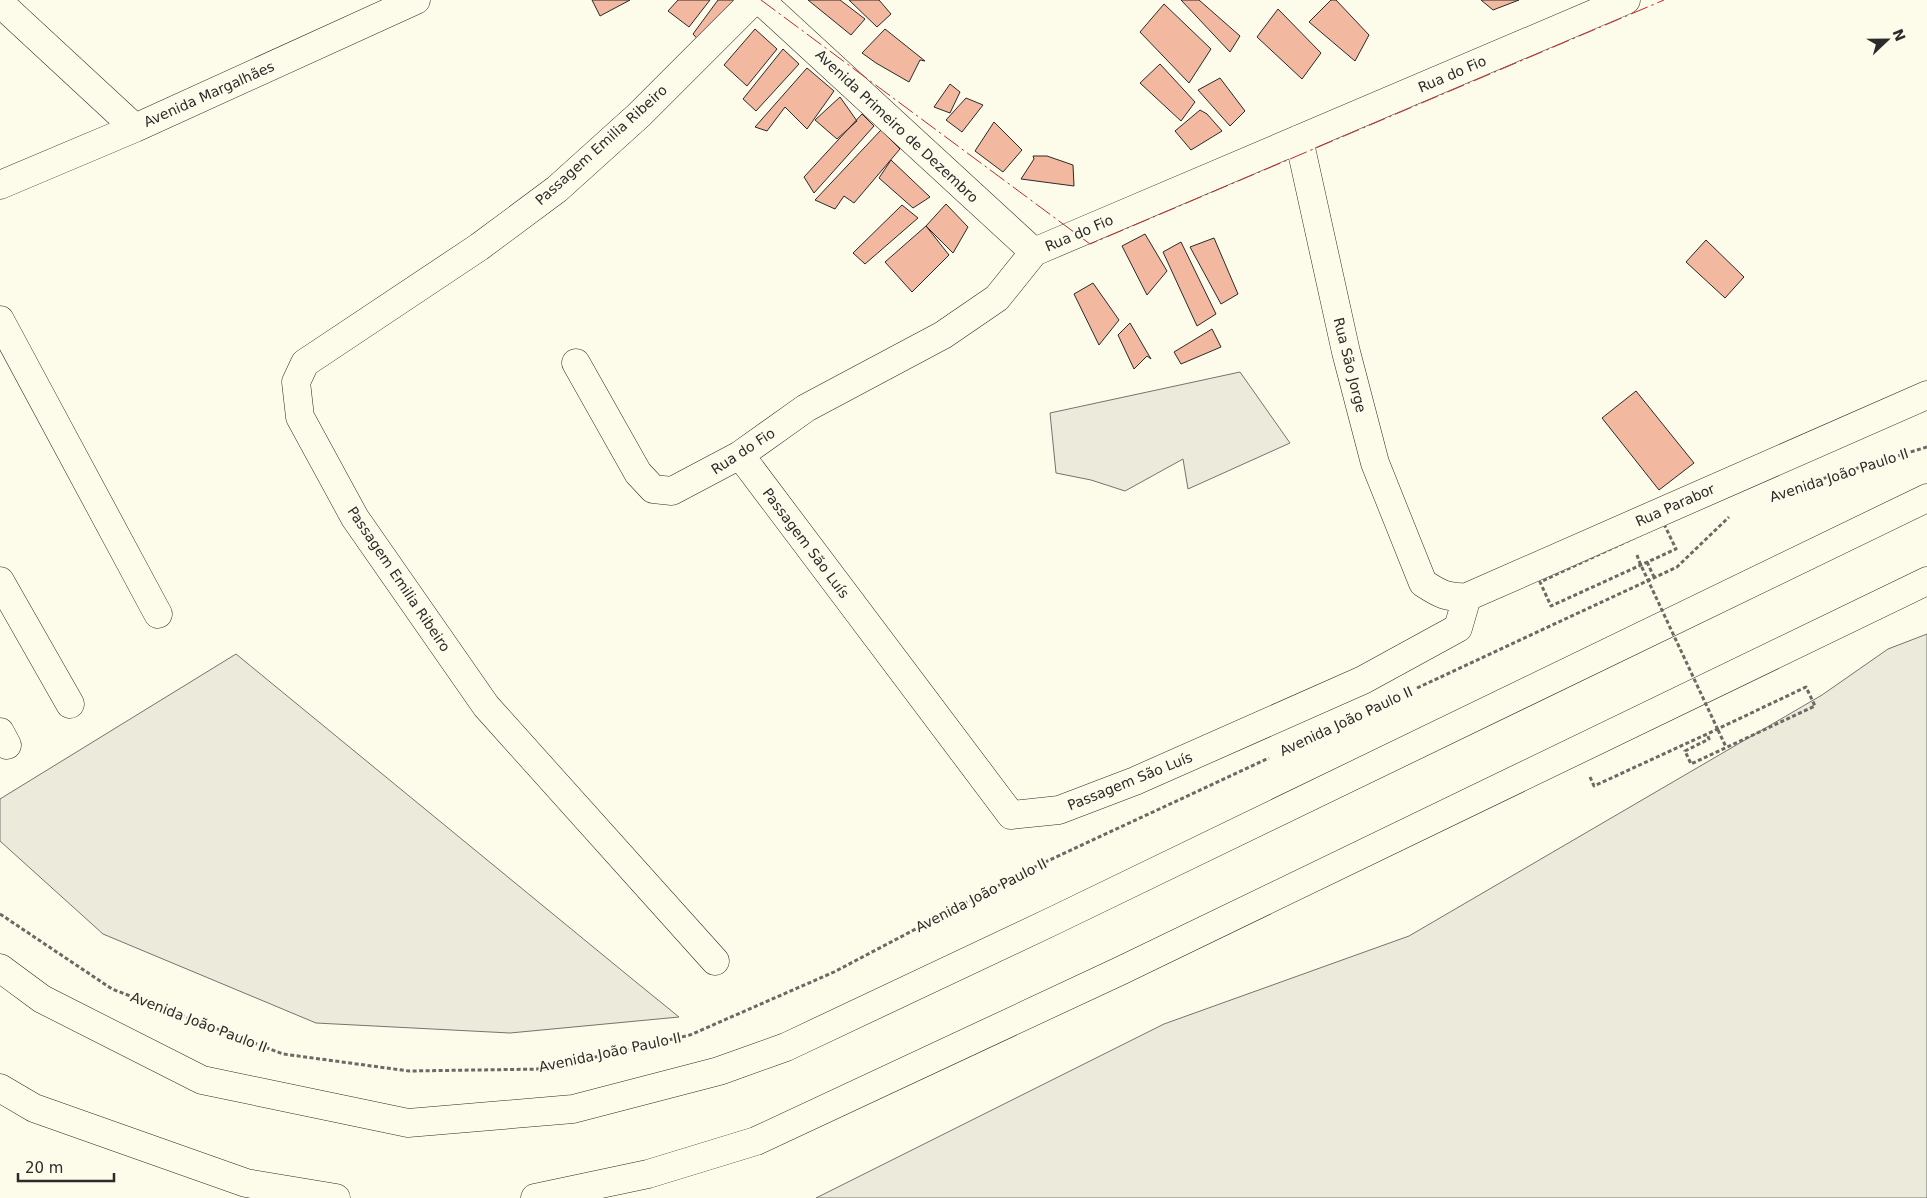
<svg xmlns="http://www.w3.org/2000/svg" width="1927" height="1198" font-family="'DejaVu Sans',sans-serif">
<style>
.green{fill:#ecebdb;stroke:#74746e}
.building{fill:#f2b8a0;stroke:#2b2b2b}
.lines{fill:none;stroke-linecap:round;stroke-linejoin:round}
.minor-casing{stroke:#2b2b2b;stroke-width:29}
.major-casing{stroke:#2b2b2b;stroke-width:29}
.path{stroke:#6a6964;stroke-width:3;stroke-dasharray:4 2.5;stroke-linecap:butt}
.minor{stroke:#fdfbea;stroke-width:28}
.major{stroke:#fdfbea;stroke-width:28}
.path-bridge{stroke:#6a6964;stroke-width:3;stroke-dasharray:4 2.5;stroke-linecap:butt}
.power{stroke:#c62828;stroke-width:1;stroke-dasharray:18 4 2.5 4;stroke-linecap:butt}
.labels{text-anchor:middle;stroke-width:4;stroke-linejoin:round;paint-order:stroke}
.street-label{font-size:14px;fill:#2b2b2b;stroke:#fdfbea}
</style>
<rect width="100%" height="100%" fill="#fdfbea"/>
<path class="green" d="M1240,372l50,71 -102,46 -5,-30 -58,32 -34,-11 -35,-7 -6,-60z
M1927,634v564h-1111l348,-174 245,-88 413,-241 66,-46z
M236,654l395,324 48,39 -169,16 -194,-10 -213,-89 -103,-93v-42z"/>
<path class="building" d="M592,0h38l-30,16z
M678,0h32l-21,27 -21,-16z
M718,0h18l-34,44 -9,-10z
M808,0h32l25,19 -14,16z
M849,0h30l12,14 -14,13z
M1181,0h18l41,36 -10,16z
M1331,0h5l33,35 -14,26 -46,-39z
M1481,0h38l-26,10z
M1164,4l47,45 -22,34 -49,-51z
M1278,9l43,44 -19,26 -45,-42z
M755,29l22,20 -30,37 -23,-21z
M885,29l40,32 -5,-1 -11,22 -33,-19 -14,-10z
M783,49l16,15 -43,47 -13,-12z
M1160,64l35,38 -14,19 -41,-38z
M807,68l27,23 -27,38 -22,-22 -18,24 -12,-4z
M1220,78l25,33 -15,15 -32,-36z
M950,84l10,8 -10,21 -16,-6z
M840,97l17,24 -20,18 -22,-19z
M966,98l17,7 -21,27 -16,-12z
M1200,110l7,4 15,17 -31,19 -16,-19z
M862,114l12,12 -60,67 -10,-16z
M994,122l28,28 -19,22 -28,-21z
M881,130l19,19 -46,54 -10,-7 -9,13 -20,-9z
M1033,156h14l26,9 1,21 -53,-7 13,-20z
M891,160l39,37 -17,11 -34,-30z
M946,204l22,23 -15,26 -27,-27z
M902,205l16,13 -53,46 -12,-11z
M926,226l23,29 -37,37 -27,-30z
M1145,234l22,37 -20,24 -25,-49z
M1214,238l24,56 -17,10 -31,-57z
M1706,240l38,37 -19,21 -39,-36z
M1181,242l35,72 -19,12 -34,-74z
M1093,283l26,37 -20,25 -25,-51z
M1130,323l21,36 -4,-3 -13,13 -16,-34z
M1212,329l9,18 -40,17 -7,-12z
M1636,391l58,72 -35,27 -57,-72z"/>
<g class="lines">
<defs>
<path id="minor" d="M760,0l274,252
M0,3l135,125
M1299,139l47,213 29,111 48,120c17,11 24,15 44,14l460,-202
M0,185l135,-57 281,-128
M0,320l158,294
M576,363l62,110 15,16 19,2 68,-36 66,-47 137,-73 54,-37 37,-46 592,-252
M740,455l271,360 48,-5 76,-29 228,-101 95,-52 9,-31
M0,581l70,123
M0,732l7,13
M715,961l-229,-255 -131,-188 -55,-101 -4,-35 9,-19 174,-116 78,-58 82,-74 115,-115"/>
<path id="major" d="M0,968l42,31 160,81 206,43 165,-14 146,-38 67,-24 269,-127 872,-422
M0,1088l34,20 212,75 90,15
M535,1198l113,-24 108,-33 364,-170 807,-390"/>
</defs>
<use href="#minor" class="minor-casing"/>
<use href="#major" class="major-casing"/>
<path class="path" d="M1805,484l122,-37
M1664,524l12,25 -125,57 -11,-24z
M1637,555l2,6
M1647,562l7,15
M1417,688l260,-121 52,-50
M1718,730l8,17
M1590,777l4,9 113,-52 2,5 -24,12 6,13 124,-58 -9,-19 -99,47
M0,914l112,75 171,65 126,17 135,-2 146,-34 144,-63 192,-101 243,-113"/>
<use href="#minor" class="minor"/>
<use href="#major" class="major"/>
<path class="path-bridge" d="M1639,561l79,169"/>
<path class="power" d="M761,0l329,244 574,-244"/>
</g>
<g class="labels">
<g class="street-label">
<text transform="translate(1452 74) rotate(-23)" y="5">Rua do Fio</text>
<text transform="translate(209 94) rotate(-24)" y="5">Avenida Margalhães</text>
<text transform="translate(897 126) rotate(43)" y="5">Avenida Primeiro de Dezembro</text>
<text transform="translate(601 145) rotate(-42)" y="5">Passagem Emilia Ribeiro</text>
<text transform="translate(1079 233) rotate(-23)" y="5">Rua do Fio</text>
<text transform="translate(1350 365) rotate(76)" y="5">Rua São Jorge</text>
<text transform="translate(743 451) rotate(-33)" y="5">Rua do Fio</text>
<text transform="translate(1839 475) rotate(-18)" y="5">Avenida João Paulo II</text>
<text transform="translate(1675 505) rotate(-24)" y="5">Rua Parabor</text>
<text transform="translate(806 543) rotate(53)" y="5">Passagem São Luís</text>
<text transform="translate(399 579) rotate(56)" y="5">Passagem Emilia Ribeiro</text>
<text transform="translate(1346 721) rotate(-25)" y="5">Avenida João Paulo II</text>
<text transform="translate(1130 781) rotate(-22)" y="5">Passagem São Luís</text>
<text transform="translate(981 895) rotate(-27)" y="5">Avenida João Paulo II</text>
<text transform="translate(199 1022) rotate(21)" y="5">Avenida João Paulo II</text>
<text transform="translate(610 1052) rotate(-12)" y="5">Avenida João Paulo II</text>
</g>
</g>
<g transform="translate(1887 40) rotate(68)" stroke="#fdfbea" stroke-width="4" paint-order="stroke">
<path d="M0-4L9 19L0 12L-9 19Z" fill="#2b2b2b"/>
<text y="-8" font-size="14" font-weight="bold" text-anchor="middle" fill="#2b2b2b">N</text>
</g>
<path d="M18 1173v8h96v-8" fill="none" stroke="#2b2b2b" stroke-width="2.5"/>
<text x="25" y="1173" font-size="15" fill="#2b2b2b" stroke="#fdfbea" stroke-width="4" paint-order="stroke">20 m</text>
</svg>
